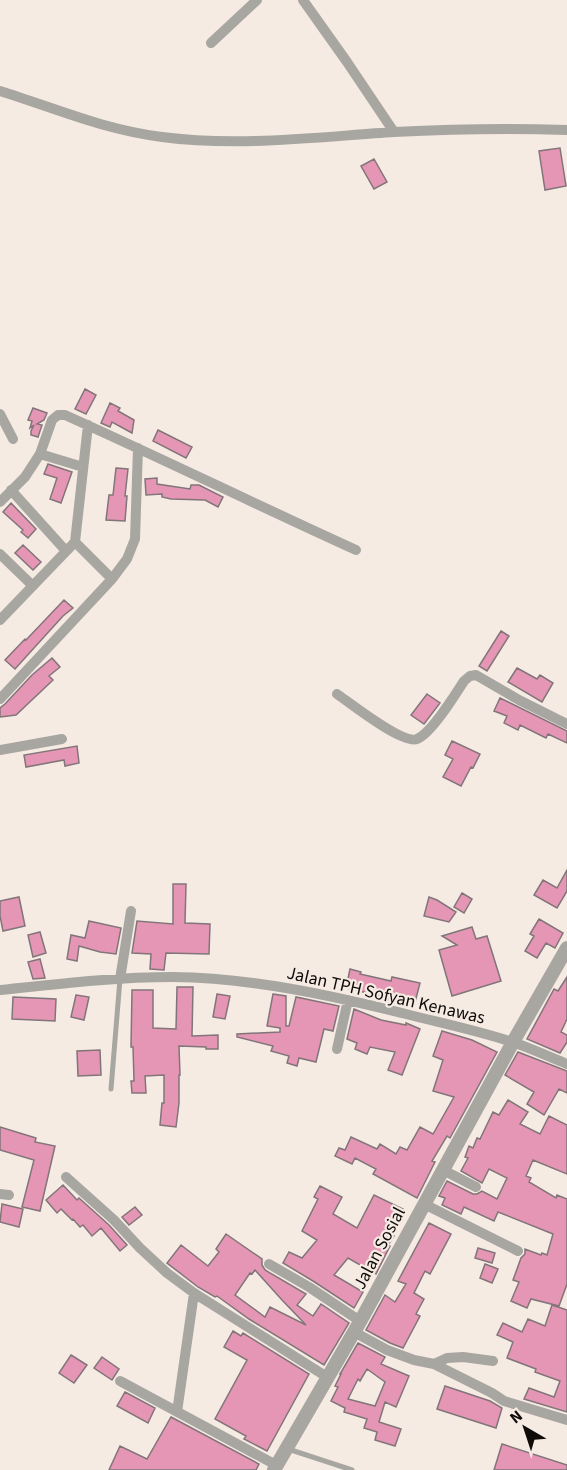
<svg xmlns="http://www.w3.org/2000/svg" width="567" height="1470" font-family="'Source Sans 3',sans-serif">
<style>
.building{fill:#e696b5;stroke:#817579;stroke-width:1.5;fill-rule:evenodd}
.lines{fill:none;stroke-linecap:round;stroke-linejoin:round}
.service{stroke:#a8a6a1;stroke-width:5}
.minor{stroke:#a8a6a1;stroke-width:10}
.tertiary{stroke:#a8a6a1;stroke-width:14}
.labels{text-anchor:middle;stroke-width:4.5;stroke-linejoin:round;paint-order:stroke}
.street-label{font-size:18px;fill:#0f0b09;stroke:#f6ebe3}
</style>
<rect width="100%" height="100%" fill="#f6ebe3"/>
<path class="building" d="M560,148l6,38 -21,4 -6,-39z
M374,159l13,23 -13,7 -13,-23z
M85,389l11,6 -10,19 -11,-5z
M110,403l10,5 -2,3 16,9 -2,13 -20,-11 -2,5 -9,-4z
M33,408l14,5 -3,7 -7,4 5,1 -4,12 -7,-2v-4l3,-6 -4,3 2,-7 -4,-1z
M158,430l34,17 -6,11 -33,-17z
M48,464l24,8 -11,31 -11,-4 7,-21 -13,-4z
M116,468l12,1 -3,27h2l-2,25 -19,-1 3,-25h4z
M157,478v6l33,5 1,-4h8l24,12 -5,10 -13,-7 -34,-1 -9,-2v-3l-16,1 -1,-16z
M11,503l25,26 -8,9 -7,-6 2,-2 -20,-18z
M23,545l18,17 -8,8 -18,-17z
M64,600l9,8 -10,8 -48,53 -10,-9 20,-21 1,1z
M501,631l8,5 -22,35 -8,-5z
M52,658l8,9 -11,9 4,4 -37,35 -16,2v-9l5,-4 27,-29z
M517,668l20,11 3,-4 13,8 -11,19 -34,-20z
M427,694l13,9 -16,21 -13,-9z
M500,698l67,33v12l-19,-9 -2,4 -26,-13 -2,5 -14,-7 3,-7 -13,-5z
M452,741l28,13 -7,14 -2,-1 -10,19 -18,-9 10,-18 -8,-4z
M77,746l2,17 -14,3 -1,-6 -38,7 -2,-12z
M567,870v21l-10,17 -23,-13 9,-15 14,8z
M173,884h13l-1,39 25,1 -1,30 -43,-1 -2,17 -14,-1 1,-15 -19,-1 5,-32 36,3z
M462,893l10,6 -8,14 -10,-6z
M19,897l6,29 -22,5 -3,-15v-15z
M429,897l8,3 19,12 -7,10 -25,-6z
M539,919l24,14 -8,15 -9,-5 -9,15 -12,-7 9,-15 -4,-2z
M89,921l32,7 -5,26 -16,-2 -21,-6 -2,15 -10,-2 4,-24 14,3z
M472,927l4,12 11,-3 14,45 -49,15 -13,-46 18,-5 -15,-9z
M40,932l6,21 -13,4 -5,-22z
M40,959l5,19 -12,1 -5,-17z
M350,969l11,3 -1,2 31,7 1,-4 28,6 -6,23 -27,-7 1,-1 -42,-10z
M567,977v42l-6,13 6,3v7l-7,11 -33,-14 27,-50 4,2z
M177,987h16l-1,49 26,-1v14h-12v-2l-27,-1 1,29h-1v28l-3,24 -16,-2 2,-22h2v-28l-19,1 1,17h-14l-1,-12h3l-1,-34h-2l1,-57h21v38l23,1z
M217,994l13,2 -5,23 -12,-2z
M273,994l13,2v30h3l7,-29 43,9 -6,25 -9,-2 -8,33 -17,-4 -2,8 -10,-3 2,-7 -18,-5 2,-5 -36,-9v-3l43,-2v-4l-13,-2z
M76,995l13,2 -5,23 -13,-3z
M13,997l43,2 -1,22 -43,-2z
M354,1009l27,11 25,5v-2l14,6 -18,46 -14,-5 7,-18 -25,-5 -3,7 -12,-5 2,-6 -10,-4z
M442,1031l30,9 25,12 -47,86 -3,-2 -15,25 3,1 -18,36 -44,-24 3,-5 -21,-11 -3,6 -17,-8 4,-8 6,2 6,-13 26,12 3,-5 16,10 4,-7 7,3 13,-23 13,7 21,-37 -21,-6 10,-31 -10,-4z
M100,1050l1,25 -23,1 -1,-25z
M518,1052l49,19v22l-8,-4 -15,26 -17,-11 7,-12 -29,-17z
M508,1100l20,12 -8,12 20,10 9,-18 18,9v49l-34,-14 -7,16 5,2 -2,4 27,16 1,-3 10,4v85l-8,22 -28,-7 -4,9 -16,-7 8,-19 -6,-2 8,-22 4,-4v-5l16,6 1,-2 5,2 6,-21 -55,-22 -4,9 -30,-14 -3,7 -19,-9 3,-7 -6,-2 8,-15 26,13h4l5,-3 15,8 10,-21 -18,-9 -7,14 -21,-12 7,-13 -3,-1 4,-11 4,2 4,-10 3,1 13,-27 6,3z
M0,1127l36,11 -1,4 20,4 -15,65 -18,-4 12,-47 -34,-10z
M63,1185l14,15 2,-2 30,27 18,20 -7,6 -19,-23 -9,8 -9,-11 -3,2 -7,-8 -1,1 -11,-11 -4,4 -11,-13z
M320,1186l22,11 -9,17 24,14 17,-33 29,14 -13,25 4,2 -6,9 2,1 -14,28 -28,-16 -14,17 29,17 -9,16 -41,-27 -30,-18 6,-11 13,6 15,-18 -15,-9 16,-32 -4,-2z
M2,1204l21,5 -4,18 -19,-5z
M135,1207l7,8 -13,10 -7,-8z
M429,1223l22,11 -21,40 -5,-3 -11,22 10,6 -8,15 4,2 -17,32 -13,-5 -24,-13 19,-35 10,7 11,-18 -8,-3z
M226,1234l36,25v6l3,5 41,24 -9,11 16,11 8,-12 28,19 -25,42 -75,-46 -32,-23 -2,1 -17,-10 -31,-24 14,-18 27,21 11,-14 -3,-3zM255,1270l27,30 24,25 -36,-18 -5,10 -30,-22 15,-22 2,1z
M478,1248l17,5 -3,10 -17,-5z
M485,1264l13,5 -6,14 -12,-5z
M552,1305l15,5v102l-43,-13 5,-11 25,9 6,-16 -25,-9 1,-3 -29,-11 6,-16 -16,-7 6,-12 19,9 6,-13 17,7z
M233,1331l8,5 2,-3 66,41 -42,77 -23,-12 2,-3 -31,-17 32,-59 -23,-13z
M358,1343l27,14 -4,7 28,12 -13,31 -11,-5 -6,20 22,7 -6,17 -20,-6 2,-8 -13,-4 3,-9 -23,-7 1,-4 -14,-7 7,-14 -3,-1 6,-12h-1zM367,1369l18,13 -10,24 -27,-7 10,-20 2,2z
M71,1355l16,10 -13,18 -15,-10z
M102,1357l17,12 -7,11 -18,-12z
M445,1386l45,15 12,7 -6,20 -59,-19z
M125,1392l30,16 -7,15 -31,-17z
M171,1417l88,47 -3,6h-147l11,-24 27,13z
M502,1444l65,21v5h-73z"/>
<g class="lines">
<path class="service" d="M111,1089l9,-110
M288,1449l64,21"/>
<path class="minor" d="M303,0l44,62 47,70
M211,43l46,-43
M0,91c55,17 104,39 162,46 77,10 155,0 232,-5 58,-3 115,-4 173,-2
M0,414l13,25
M40,454l43,13
M11,490l55,61
M0,502l25,-25 15,-23 12,-34 6,-5h7c98,44 194,91 291,135
M0,554l33,32
M112,579l15,-20 8,-20 3,-91
M0,620l75,-78 13,-117
M337,694c13,9 66,51 80,45 14,-5 38,-44 47,-58l6,-5 6,-1 43,25 48,24
M0,699l112,-120 -37,-37
M0,750l62,-11
M120,979l11,-68
M0,990c57,-6 115,-13 173,-13 79,1 157,18 233,37 35,9 73,17 106,28 19,6 37,15 55,22
M337,1049l11,-49
M443,1170l33,17
M66,1177l48,43 26,28 27,25 27,20 133,84
M0,1194l9,1
M424,1204l94,47
M269,1264l40,23 51,34
M354,1332l33,18 27,10 20,4 58,29 12,8 63,19
M434,1364l13,-6 16,-1 30,4
M120,1381l156,84
M177,1412l17,-119"/>
<path class="tertiary" d="M274,1470l87,-150 152,-278 54,-94"/>
</g>
<g class="labels">
<g class="street-label">
<text transform="translate(386 995) rotate(13)" y="6">Jalan TPH Sofyan Kenawas</text>
<text transform="translate(379 1248) rotate(-62)" y="6">Jalan Sosial</text>
</g>
</g>
<g transform="translate(525 1428) rotate(321)" stroke="#f6ebe3" stroke-width="4.5" paint-order="stroke">
<path d="M0-4.5L10 22L0 15L-10 22Z" fill="#0f0b09"/>
<text y="-9" font-size="16" font-weight="bold" text-anchor="middle" fill="#0f0b09">N</text>
</g>
</svg>
